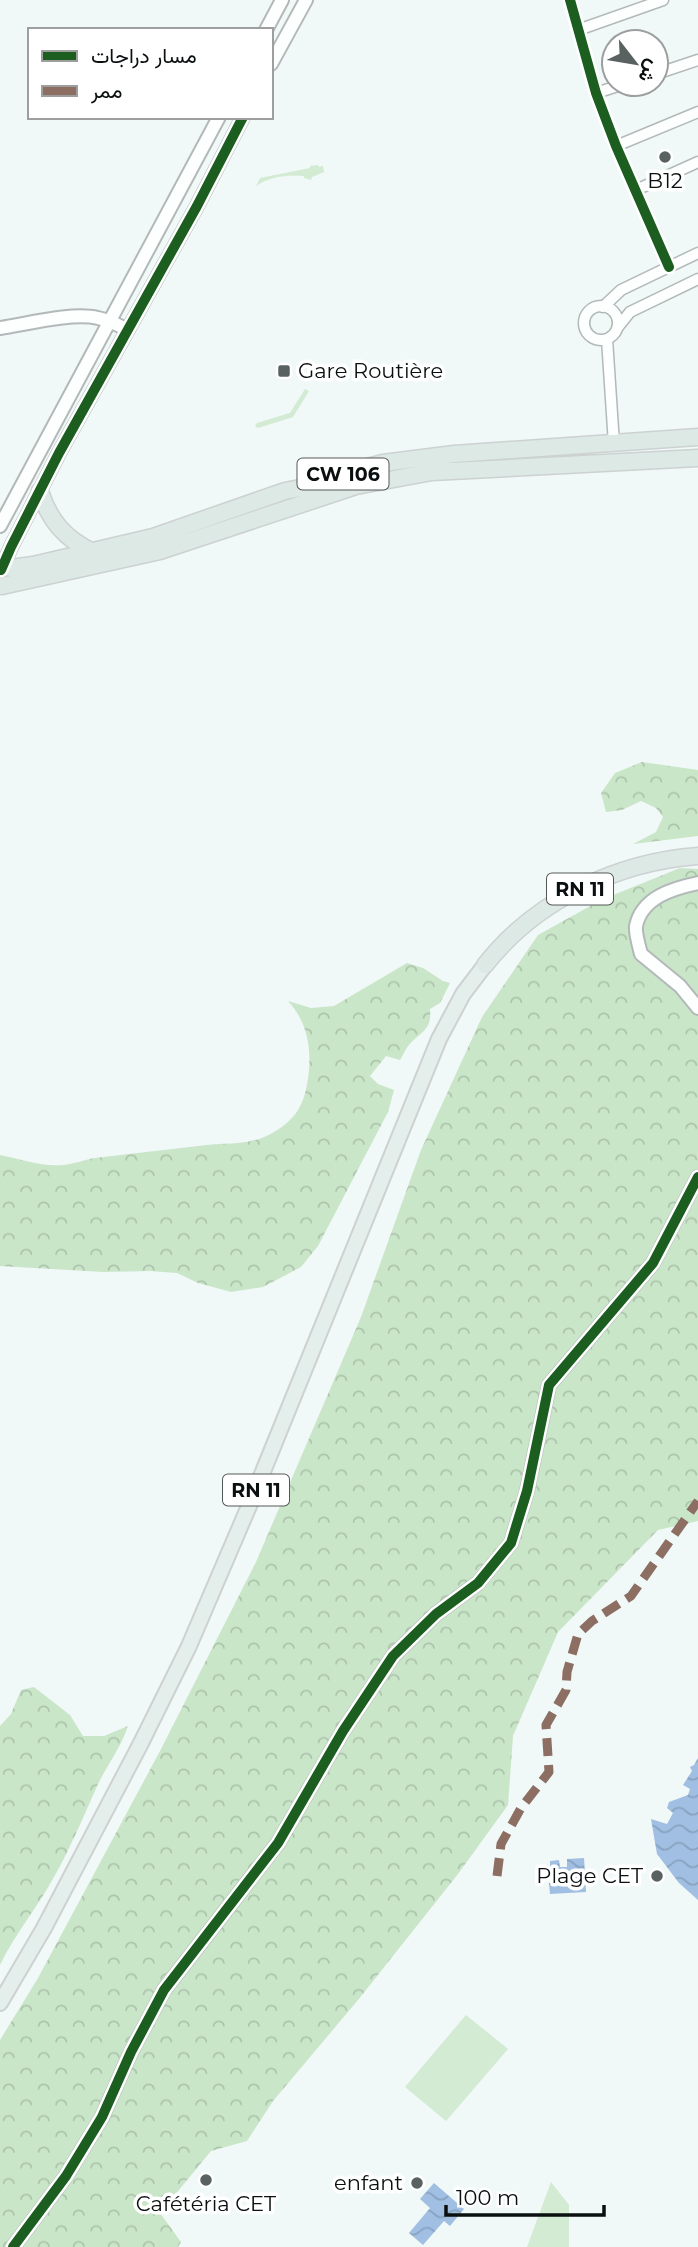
<svg xmlns="http://www.w3.org/2000/svg" width="698" height="2247" font-family="Montserrat,Vazirmatn,sans-serif">
<style>
.green{fill:#d3ead3}
.forest{fill:url(#forest-crowns)}
.water{fill:url(#water-waves)}
.lines{fill:none;stroke-linecap:round;stroke-linejoin:round}
.minor-casing{stroke:#b3b9b9;stroke-width:13}
.tertiary-casing{stroke:#b3b9b9;stroke-width:16}
.primary-casing{stroke:#cdd1d1;stroke-width:18}
.trunk-casing{stroke:#cdd1d1;stroke-width:19}
.minor{stroke:#fdfefe;stroke-width:10}
.tertiary{stroke:#fdfefe;stroke-width:12}
.primary{stroke:#e4eeeb;stroke-width:14}
.trunk{stroke:#dce9e4;stroke-width:16}
.quiet{stroke:#8d6e63;stroke-width:9;stroke-dasharray:18 9;stroke-linecap:butt}
.cycleway-casing{stroke:#fff;stroke-width:15}
.cycleway{stroke:#1b5e20;stroke-width:10}
.poi-dot{fill:#5a6161;stroke:#fff;stroke-width:2.5}
.labels{text-anchor:middle;stroke-width:7;stroke-linejoin:round;paint-order:stroke}
.shield{fill:#fff;stroke:#545757;stroke-width:2}
.shield-label{font-size:19px;font-weight:bold;fill:#0a0f0f}
.poi-label{font-size:21px;fill:#0a0f0f;stroke:#fff}
</style>
<defs>
<pattern id="forest-crowns" width="20" height="18" patternUnits="userSpaceOnUse" patternTransform="scale(1.75)"><rect width="20" height="18" fill="#cae6c9"/><path d="M2 6a3 3 0 1 1 6 0M12 15a3 3 0 1 1 6 0" fill="none" stroke="#acc4ab"/></pattern>
<pattern id="water-waves" width="16" height="10" patternUnits="userSpaceOnUse" patternTransform="scale(1.75)"><rect width="16" height="10" fill="#a0bfe2"/><path d="M0 5q4-4 8 0t8 0" fill="none" stroke="#88a3c1"/></pattern>
</defs>
<rect width="100%" height="100%" fill="#f0f8f8"/>
<path class="green" d="M318,165l1,2 4,-1 1,6 -12,5 -1,3 -7,-2v-2c-18,-1 -33,0 -48,10l4,-8 50,-10v-2z
M305,389l4,2 -16,26 -35,11 -3,-2 2,-3 33,-10z
M466,2015l42,34 -62,72 -41,-34z
M551,2182l18,23v42h-42z"/>
<path class="forest" d="M642,762l56,8v66l-65,8 23,-12 7,-15 -7,-9 -15,-7 -19,9 -16,2 -5,-19 14,-20z
M680,868l18,1v652l-40,9 -100,102 -45,104 -5,69 -50,69 -100,126 -85,101 -26,40 -36,10 -51,62 21,29 -3,5h-178v-207l38,-62 122,-227 96,-189 105,-245 60,-167 61,-133 56,-82 63,-35z
M407,963l16,5 20,13 7,2 -10,20 -10,6c2,22 -9,22 -21,36 -4,4 -6,11 -9,15l-14,-4 -16,20 8,8 16,6 -6,22 -70,134 -17,21 -38,20 -32,5 -33,-9 -21,-10 -27,-2 -47,1 -103,-6v-111c20,4 43,12 63,10 11,-1 21,-5 32,-7 37,-4 74,-9 112,-13 22,-2 47,0 67,-13 26,-15 32,-33 35,-62 2,-26 -3,-49 -21,-69l23,7 23,-2z
M34,1687l36,28 13,21h21l24,-10c-7,21 -20,38 -30,58 -14,31 -27,63 -44,93 -17,31 -39,57 -54,88v-239l11,-12 10,-24z"/>
<path class="water" d="M698,1758v142l-19,-17 -22,-29 -6,-35 16,5 6,-11 -6,-5 2,-6 19,-7 2,-6 -7,-4 9,-14 -2,-4 4,-2z
M584,1858l2,34 -36,2 -1,-11 7,-1v-9h-6v-12l9,-1 1,7h7v-8z
M434,2183l30,26 -14,17 -6,-5 -21,24 -14,-12 21,-25 -10,-9z"/>
<g class="lines">
<defs>
<path id="minor" d="M570,0l26,93 20,53 53,121
M578,30l85,-30
M656,74l42,-14
M596,93l28,-9
M616,146l82,-34
M636,190l62,-28
M584 323a17 17 0 1 1 34 0a17 17 0 1 1-34 0Z
M603,307l18,-17 77,-37
M618,327l12,-15 68,-33
M607,339l7,105"/>
<path id="tertiary" d="M266,30l16,-30
M271,64l35,-64
M0,328c27,-4 72,-16 98,-10 11,2 20,7 30,12
M0,526l219,-409
M1,570l10,-23 48,-94 138,-247 46,-89
M698,883c-24,5 -56,14 -62,43 -1,7 3,20 5,28l39,32 18,22
M13,2247l53,-71 36,-59 29,-65 33,-62 114,-147 65,-112 50,-75 43,-42 42,-31 33,-40 16,-52 22,-106 104,-122 45,-86"/>
<path id="primary" d="M0,2003l44,-75 97,-185 48,-97 60,-140 190,-467 24,-45 22,-29"/>
<path id="trunk" d="M40,491c9,29 25,48 53,61
M0,566l11,2 22,-3 120,-28 132,-46 30,-6 45,-16 23,-6 71,-9 244,-17
M2,586l158,-35 196,-65 76,-14 266,-14
M485,965c51,-65 132,-103 213,-109"/>
</defs>
<use href="#minor" class="minor-casing"/>
<use href="#tertiary" class="tertiary-casing"/>
<use href="#primary" class="primary-casing"/>
<use href="#trunk" class="trunk-casing"/>
<use href="#minor" class="minor"/>
<use href="#tertiary" class="tertiary"/>
<use href="#primary" class="primary"/>
<use href="#trunk" class="trunk"/>
<path class="quiet" d="M497,1876l4,-32 20,-36 28,-36 -3,-47 20,-35 1,-18 11,-38 14,-13 39,-25 67,-95"/>
<defs>
<path id="cycleway" d="M570,0l26,93 20,53 53,121
M1,570l10,-23 48,-94 138,-247 46,-89
M13,2247l53,-71 36,-59 29,-65 33,-62 114,-147 65,-112 50,-75 43,-42 42,-31 33,-40 16,-52 22,-106 104,-122 45,-86"/>
</defs>
<use href="#cycleway" class="cycleway-casing"/>
<use href="#cycleway" class="cycleway"/>
</g>
<g class="poi-dot">
<circle cx="665" cy="157" r="7"/>
<rect x="277" y="364" width="14" height="14" rx="3.5"/>
<circle cx="657" cy="1876" r="7"/>
<circle cx="206" cy="2180" r="7"/>
<circle cx="417" cy="2183" r="7"/>
</g>
<g class="labels">
<g class="shield">
<rect x="297.5" y="458.5" width="91" height="31" rx="5"/>
<rect x="547" y="873.5" width="66" height="31" rx="5"/>
<rect x="223" y="1474.5" width="66" height="31" rx="5"/>
</g>
<g class="shield-label">
<text x="343" y="481">CW 106</text>
<text x="580" y="896">RN 11</text>
<text x="256" y="1497">RN 11</text>
</g>
<g class="poi-label">
<text x="665" y="188">B12</text>
<text x="298" y="378" text-anchor="start">Gare Routière</text>
<text x="643" y="1883" text-anchor="end">Plage CET</text>
<text x="403" y="2190" text-anchor="end">enfant</text>
<text x="206" y="2211">Cafétéria CET</text>
</g>
</g>
<rect x="28" y="28" width="245" height="91" fill="#ffffff" stroke="#9d9f9f" stroke-width="2"/>
<rect x="42" y="51" width="35" height="10" fill="#1b5e20" stroke="#9d9f9f" stroke-width="2"/>
<text x="91" y="63" font-size="21" fill="#0a0f0f">مسار دراجات</text>
<rect x="42" y="86" width="35" height="10" fill="#8d6e63" stroke="#9d9f9f" stroke-width="2"/>
<text x="91" y="98" font-size="21" fill="#0a0f0f">ممر</text>
<g transform="translate(635 63) rotate(121)"><circle r="33" fill="#ffffff" stroke="#9d9f9f" stroke-width="2"/>
<path d="M0-5L12 26L0 18L-12 26Z" fill="#5a6161"/>
<text y="-10" font-size="19" font-weight="bold" text-anchor="middle" fill="#0a0f0f">ش</text>
</g>
<path d="M446 2205v10h158v-10" fill="none" stroke="#0a0f0f" stroke-width="3.5"/>
<text x="456" y="2205" font-size="21" fill="#0a0f0f" stroke="#ffffff" stroke-width="5" paint-order="stroke">100 m</text>
</svg>
